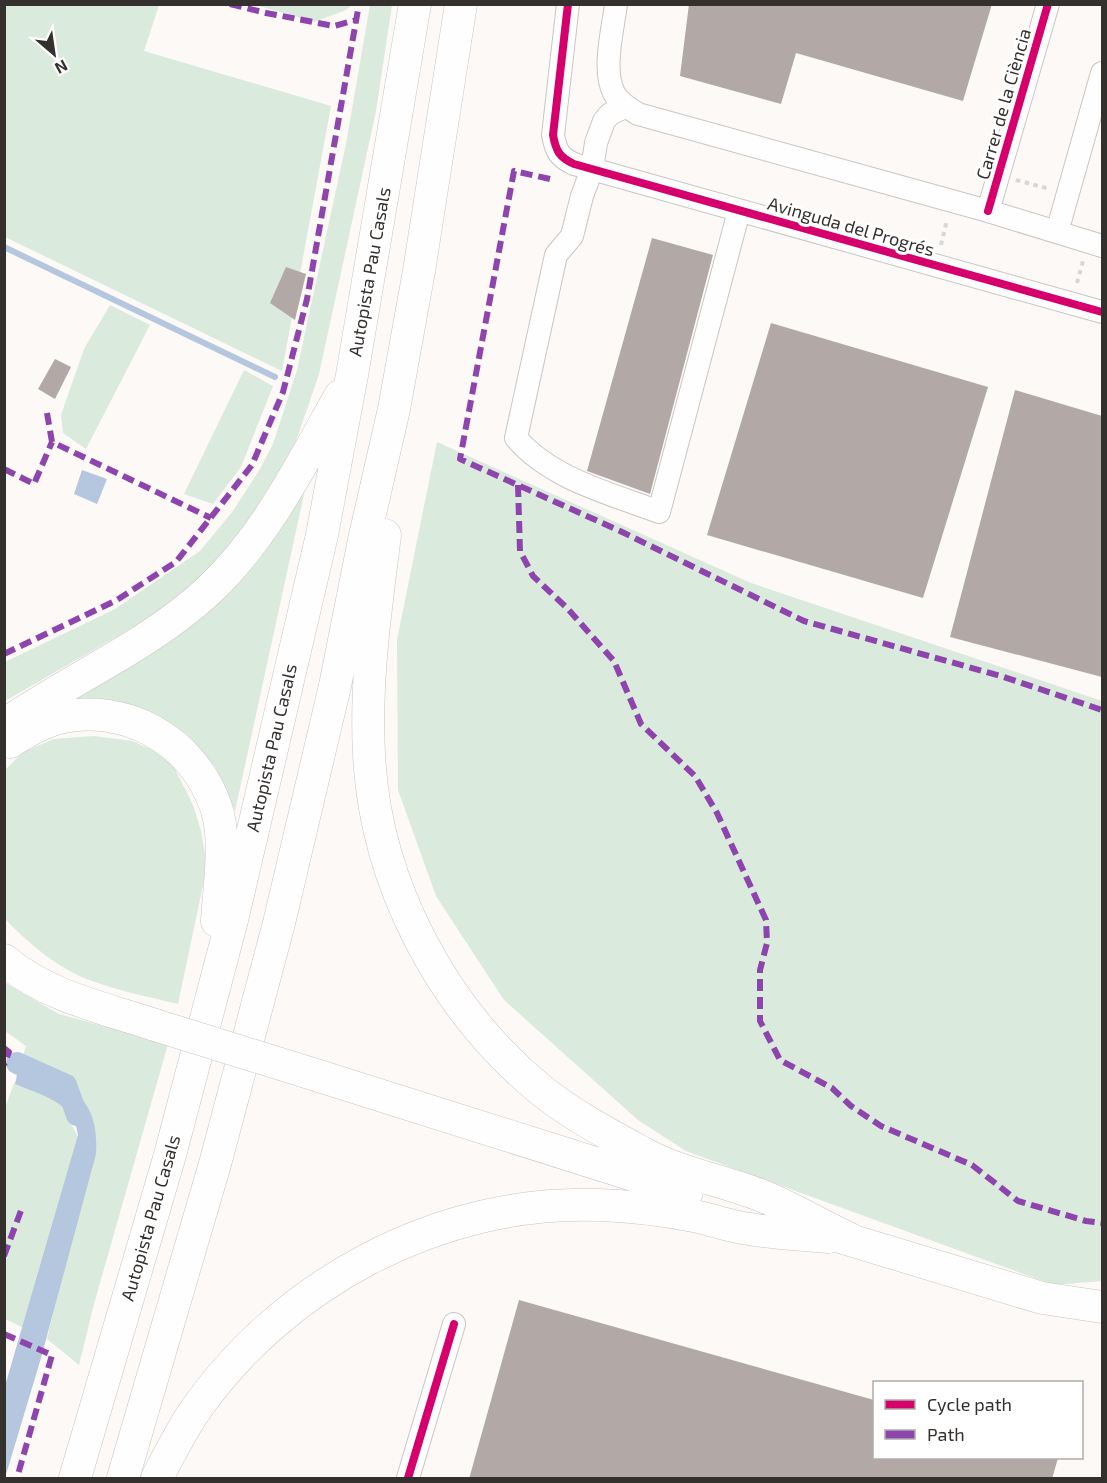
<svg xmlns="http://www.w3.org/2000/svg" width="1107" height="1483" font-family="'Exo 2',sans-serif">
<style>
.green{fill:#daeadc}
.water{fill:#b5c7de}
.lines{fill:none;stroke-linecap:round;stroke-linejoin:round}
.stream{stroke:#b5c7de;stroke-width:6}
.canal{stroke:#b5c7de;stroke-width:22}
.building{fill:#b2a8a6}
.minor-casing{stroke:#c8c5c3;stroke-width:24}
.highway-casing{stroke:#c8c5c3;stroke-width:33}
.path{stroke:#d8d7d7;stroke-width:4;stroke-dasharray:4.5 4.5;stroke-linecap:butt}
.minor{stroke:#fffefe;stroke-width:22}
.highway{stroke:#fffefe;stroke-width:32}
.highway-bridge-casing{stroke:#c8c5c3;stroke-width:33;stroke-linecap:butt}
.highway-bridge{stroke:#fffefe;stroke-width:32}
.quiet{stroke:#8e44ad;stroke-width:6;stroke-dasharray:12 6;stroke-linecap:butt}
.cycleway-casing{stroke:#fff;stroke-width:11}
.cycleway{stroke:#d6006c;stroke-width:8}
.labels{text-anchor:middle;stroke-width:6;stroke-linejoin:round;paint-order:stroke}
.street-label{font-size:18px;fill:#34302d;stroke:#fff}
</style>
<rect width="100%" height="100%" fill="#fcf9f7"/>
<path class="green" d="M4,5h155l-15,46 187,55 -49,265 -277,-134z
M256,5l96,-1v1l-6,5 -32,12z
M370,5h22l-16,106 -57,263 -27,79 -34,59 -33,42 -50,49 -170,98v-39l110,-53 85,-58 33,-40 27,-42 13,-25 24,-74 49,-226z
M110,305l40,20 -64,124 -23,-16 -2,-18 23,-66z
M244,370l29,16 -32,81 -28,37 -29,-10z
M437,442l314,141 351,118v580l-48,4 -368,-134 -48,-31 -134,-120 -68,-104 -38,-106 -1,-150z
M306,485l-71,326 -20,-45 -49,-45 -100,-19c67,-38 136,-78 188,-136 20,-24 35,-55 52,-81z
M94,736l38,5 28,12 11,8 22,44 8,26 6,35 -29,138c-29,-7 -59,-13 -86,-23 -32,-11 -64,-38 -87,-62v-149l18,-18 31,-13z
M5,983l54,31 109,30 -74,260 -15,61 -32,-26 46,-190 -7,-42 -70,-30 10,-31 -21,-15z
M14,1083l44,16 20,38 -52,192 -21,-10 -1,-208z"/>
<path class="water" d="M82,470l25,9 -10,25 -23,-10z
M21,1059c45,27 79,34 75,95l-55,204 -36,120v-92l73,-251c-4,-33 -37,-40 -63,-51z"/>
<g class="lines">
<path class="stream" d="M4,247l271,130"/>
<path class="canal" d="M17,1063l49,22 11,30"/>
</g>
<path class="building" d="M689,4h303l-29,97 -167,-48 -15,51 -101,-28z
M652,238l61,17 -63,239 -63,-23z
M286,267l20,7 -11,46 -25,-17z
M771,323l217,64 -65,211 -216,-63z
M55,359l16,8 -16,32 -17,-10z
M1015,390l87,26v261l-152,-40z
M519,1300l355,100v58h184l-6,21h-583z"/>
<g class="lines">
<defs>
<path id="minor" d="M568,4l-15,131c3,16 6,22 21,29l528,148
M616,4c-3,25 -14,66 -2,89 5,10 15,15 24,21l350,97 114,35
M625,107l-15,7 -6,7 -8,22 -4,26 -10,27 -10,40 -16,19 -40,183c35,41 93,55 143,74l80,-301
M988,211l60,-207
M1057,232l45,-159
M408,1478l46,-154"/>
<path id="highway" d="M385,535c-9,72 -20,145 -16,219 6,128 73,255 172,336 31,25 67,44 102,63 36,20 78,27 117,42 30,12 60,30 90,44
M4,725c66,-46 143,-78 203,-133 59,-55 94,-127 133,-196
M10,742c14,-9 29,-18 45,-23 69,-18 138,21 161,88 11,32 3,80 1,114
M4,960c42,36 100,48 151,65
M319,1076l368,116
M830,1234l212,64 60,9
M75,1478l95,-323 62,-235 90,-385 30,-160 63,-371
M123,1478l92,-314 64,-241 56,-237 29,-146 30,-131 25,-138 42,-267
M157,1478c11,-21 22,-43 35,-63 89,-131 248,-216 407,-210 32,1 64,5 95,11 15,3 29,8 44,11 29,6 60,7 90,10"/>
</defs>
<use href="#minor" class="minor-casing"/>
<use href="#highway" class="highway-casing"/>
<path class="path" d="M1016,180l34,9
M941,245l6,-25
M1077,283l6,-22"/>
<use href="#minor" class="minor"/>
<use href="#highway" class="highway"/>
<defs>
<path id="highway-bridge" d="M155,1025l164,51"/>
</defs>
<use href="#highway-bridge" class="highway-bridge-casing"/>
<use href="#highway-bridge" class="highway-bridge"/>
<path class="quiet" d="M230,4l36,9 68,13 22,-6
M550,179l-36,-8 -54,288 160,72 184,90 200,56 98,33
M47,413l5,29 159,76
M4,469l30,15 18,-42
M518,485l2,66 13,25 34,32 47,53 27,63 54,52 22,37 49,107 1,23 -7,27v51l20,39 52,28 19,18 30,20 91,39 46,36 68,20 16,2
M4,654l113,-54 59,-38 76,-97 31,-73 24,-93 52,-295
M4,1048l5,4 -5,13
M4,1256l18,-48
M4,1334l48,21 -35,123"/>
<defs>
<path id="cycleway" d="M568,4l-15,131c3,16 6,22 21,29l528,148
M988,211l60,-207
M408,1478l46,-154"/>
</defs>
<use href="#cycleway" class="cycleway-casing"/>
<use href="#cycleway" class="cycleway"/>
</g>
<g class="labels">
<g class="street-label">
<text transform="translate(1004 104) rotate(-74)" y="6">Carrer de la Ciència</text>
<text transform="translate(851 227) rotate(16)" y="6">Avinguda del Progrés</text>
<text transform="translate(370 272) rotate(-80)" y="6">Autopista Pau Casals</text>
<text transform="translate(272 748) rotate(-77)" y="6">Autopista Pau Casals</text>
<text transform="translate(151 1218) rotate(-74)" y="6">Autopista Pau Casals</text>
</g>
</g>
<rect width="1107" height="1483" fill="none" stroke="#34302d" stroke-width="12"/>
<rect x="873" y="1381" width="210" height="78" fill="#ffffff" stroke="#aeacab" stroke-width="1.5"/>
<rect x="885" y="1400" width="30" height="9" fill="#d6006c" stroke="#aeacab" stroke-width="1.5"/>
<text x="927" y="1411" font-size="18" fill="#34302d">Cycle path</text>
<rect x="885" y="1430" width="30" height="9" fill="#8e44ad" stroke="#aeacab" stroke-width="1.5"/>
<text x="927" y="1441" font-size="18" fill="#34302d">Path</text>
<g transform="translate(54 54) rotate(151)" stroke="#ffffff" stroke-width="4.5" paint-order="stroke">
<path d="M0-4.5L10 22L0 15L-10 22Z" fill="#34302d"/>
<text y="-9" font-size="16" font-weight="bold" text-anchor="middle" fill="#34302d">N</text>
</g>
</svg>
